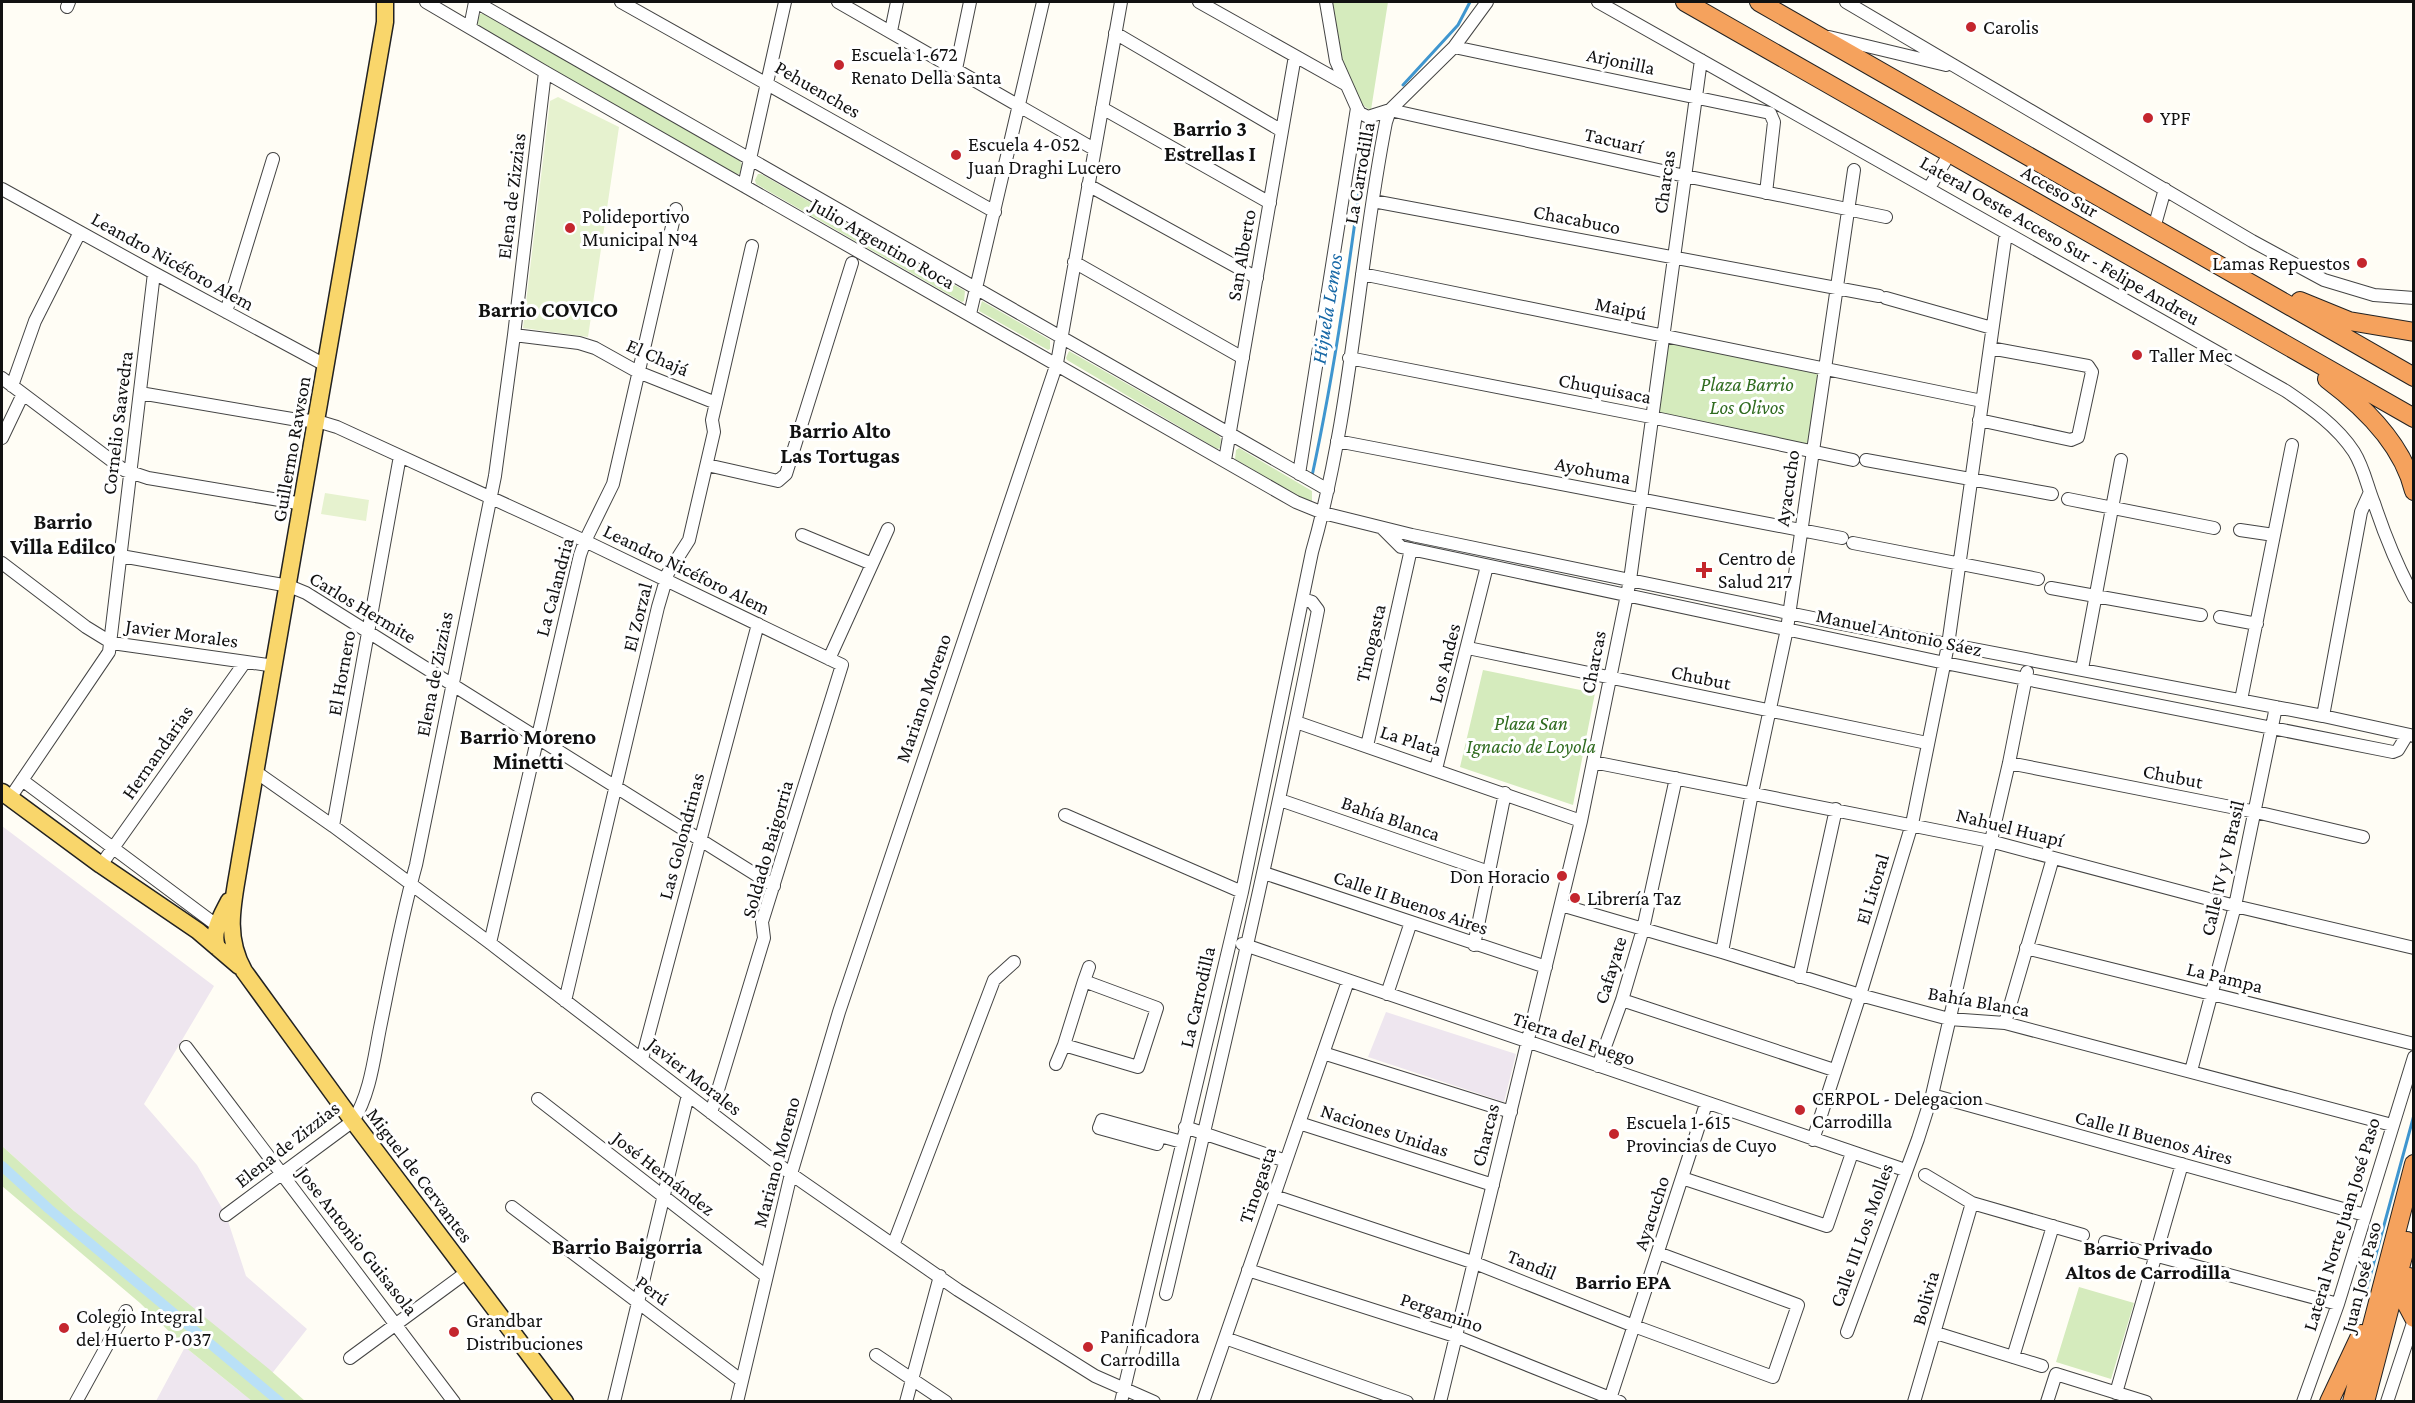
<svg xmlns="http://www.w3.org/2000/svg" width="2415" height="1403" font-family="'Crimson Pro',serif">
<style>
.industrial{fill:#eee6ef}
.green{fill:#d5ebbd}
.pitch{fill:#e6f2cf}
.lines{fill:none;stroke-linecap:round;stroke-linejoin:round}
.stream{stroke:#3f96cf;stroke-width:3}
.canal{stroke:#b9e0f7;stroke-width:10}
.minor-casing{stroke:#444;stroke-width:14}
.major-casing{stroke:#222;stroke-width:19}
.highway-casing{stroke:#222;stroke-width:20}
.minor{stroke:#fff;stroke-width:12}
.major{stroke:#f9d66b;stroke-width:16}
.highway{stroke:#f5a25d;stroke-width:18}
.poi-dot{fill:#c4262e;stroke:#fff;stroke-width:2}
.labels{text-anchor:middle;stroke-width:6;stroke-linejoin:round;paint-order:stroke}
.poi-label{font-size:20px;fill:#111;stroke:#fff;text-anchor:start}
.street-label{font-size:20px;fill:#111;stroke:#fff}
.park-label{font-size:20px;font-style:italic;fill:#2f6b1f;stroke:#fff}
.water-label{font-size:21px;font-style:italic;fill:#1768a6;stroke:#fff}
.neighbourhood-label{font-size:21px;font-weight:bold;fill:#111;stroke:#fff}
.quarter-label{font-size:22px;font-weight:bold;fill:#111;stroke:#fff}
</style>
<rect width="100%" height="100%" fill="#fffdf5"/>
<path class="industrial" d="M2,826l212,160 -70,118 53,61 29,50 20,61 61,53 -56,71 1,1h-96l29,-54 57,46 -168,-182 -72,-65z
M1386,1012l130,42 -12,48 -136,-45z"/>
<path class="green" d="M1331,2h57l-17,108c-25,-9 -36,-84 -40,-108z
M484,13l256,148 2,4 -2,8 -3,2 -259,-149 -2,-4 4,-8z
M758,174h3l204,117 -1,10 -2,1 -206,-118 -1,-4z
M982,301l68,39v9l-2,1 -69,-39z
M1663,336l160,33 -11,82 -161,-34z
M1069,351l150,85 2,3 -1,9 -3,1 -150,-89 -1,-2z
M1239,448l73,43v11l-3,1 -74,-44 1,-9z
M1483,670l112,23 -22,112 -113,-38z
M2,1146l72,65 195,158 36,32h-53l-67,-54 -45,-44 -138,-117z
M2079,1287l55,16 -23,76 -55,-17z"/>
<path class="pitch" d="M558,97l61,30 -31,210 -65,-9 27,-227z
M325,493l44,7 -3,21 -45,-7z"/>
<g class="lines">
<path class="stream" d="M1403,85l55,-60 12,-23
M1312,476c24,-111 39,-223 54,-336
M2356,1328l58,-213"/>
<path class="canal" d="M2,1166l47,43 231,193"/>
<defs>
<path id="minor" d="M426,2l119,70 751,430 27,11 89,22 425,88 486,93 91,20
M476,2l852,488
M621,2l374,210
M838,2l256,147
M1199,2l146,82
M1326,2l10,59 21,47 3,5 8,4 22,-7 295,66 201,41
M1598,2l688,389c25,17 51,35 68,61 10,16 13,34 20,51 11,33 23,63 40,94
M1846,2l406,239 72,39 50,15 40,3
M67,7l2,-5
M470,27l5,-25
M891,31l6,-29
M1115,33l167,98
M1829,37l117,28
M1454,47l316,66 4,9 -8,71
M956,69l14,-67
M1102,108l168,95
M1088,185l169,93
M744,186l41,-184
M1929,188l21,-35
M2,189l152,84 173,93
M1373,201l506,95
M2154,228l11,-39
M1074,262l169,96
M1362,274l620,127
M1886,298l106,30
M226,312l47,-153
M970,314l73,-312
M514,335l65,8 16,5 43,24 78,31
M1349,358l302,59 202,43
M2,378l122,92 24,8 155,26
M12,386l23,-65 45,-89
M140,393l158,27 19,1 20,6 248,114 257,124 -80,257 2,16 -53,175
M1979,420l92,20 7,-3 14,-65 -4,-6 -98,-18
M2,438l21,-44
M1337,441l505,97
M1225,460l70,-404
M1866,460l186,34
M707,465l71,16 8,-7 66,-211
M1299,474l58,-366
M2068,499l146,29
M1382,528l19,19 544,116 448,89 5,-2 9,-15
M2240,530l34,5
M802,535l70,29
M1853,543l185,36
M121,556l168,30 17,7 468,293
M2,563l84,64 26,16 163,23
M2051,588l150,27
M2220,617l37,7
M1468,648l459,95
M829,659l59,-130
M2082,669l39,-209
M2241,700l51,-255
M2323,716l38,-204 9,-20
M1296,722l285,99
M1367,746l44,-197
M1593,762l397,79 245,65 179,42
M2009,763l247,49 107,25
M1436,769l51,-203
M256,772l77,54 157,117 301,231 167,116 137,86 59,26
M22,780l193,144
M10,798l99,-146 45,-379
M1280,800l209,72
M1065,815l177,77
M333,826l67,-370
M101,865l144,-203
M1264,873l282,94
M1561,905l161,47 138,43 89,24 56,4 387,102
M490,943l90,-388 5,-14 28,-57 63,-275
M1242,944l663,226
M1474,945l31,-152
M2026,948l388,96
M1722,952l30,-159 35,-164 67,-459
M1799,977l37,-168
M1084,981l73,27 -19,59 -74,-22z
M1084,981l5,-14
M1387,994l24,-72
M1622,1000l212,70
M565,1001l93,-394 10,-34 21,-33 25,-108 -2,-12 40,-174
M2005,1023l48,-165
M186,1047l268,355
M1323,1053l188,59
M642,1059l116,-435
M1056,1064l8,-19
M1598,1066l24,-66 21,-71 33,-151
M2191,1071l44,-165 41,-199
M1932,1095l433,120
M538,1099l228,177
M1299,1123l194,62
M1185,1127l101,34
M1159,1136l-2,8 -58,-16 3,-8 80,22
M1813,1140l47,-145 52,-171 36,-179 58,-412
M1925,1175l47,28 111,32
M1682,1178l145,48 25,-73
M1274,1196l201,67 159,63 139,51 25,-72 -140,-52
M512,1207l230,174
M226,1215l127,-94c17,-26 21,-63 27,-93 11,-54 21,-109 36,-163l79,-389 19,-141 31,-263
M2105,1242l233,62
M894,1243l100,-263 20,-18
M1248,1270l207,66 165,66
M1166,1294c54,-228 107,-455 152,-684l-6,-8 -9,-3
M1847,1332l71,-193 14,-44 77,-332 18,-91
M1936,1333l106,33
M1225,1338l182,64
M876,1355l70,47
M2013,1357l40,-131
M350,1358l117,-86
M2116,1393l66,-229
M76,1402l50,-91
M614,1402l74,-307
M737,1402l54,-228 48,-162 218,-649 64,-361
M906,1402l34,-126
M1121,1402l121,-510 70,-340c40,-140 46,-288 74,-430l4,-12 64,-63 33,-45
M1203,1402l145,-421
M1440,1402l141,-581 49,-241 71,-520
M1609,1402l97,-298
M1914,1402l58,-199
M2047,1402l9,-28 90,28
M2303,1402l35,-98 76,-247
M2387,1402l27,-82"/>
<path id="major" d="M385,2v20l-145,838c-6,39 -17,74 4,111l109,150 212,281
M2,792l99,73 97,66 41,35
M217,947c-6,-15 5,-32 12,-46"/>
<path id="highway" d="M1685,2l729,416
M1759,2l655,375
M2300,301l49,20 65,11
M2327,379c36,27 76,66 87,112
M2409,1277l-3,26 8,15
M2329,1402l32,-68
M2352,1402l62,-238
M2365,1402l42,-161"/>
</defs>
<use href="#minor" class="minor-casing"/>
<use href="#major" class="major-casing"/>
<use href="#highway" class="highway-casing"/>
<use href="#minor" class="minor"/>
<use href="#major" class="major"/>
<use href="#highway" class="highway"/>
</g>
<g class="poi-dot">
<circle cx="1971" cy="27" r="6"/>
<circle cx="839" cy="65" r="6"/>
<circle cx="2148" cy="118" r="6"/>
<circle cx="956" cy="155" r="6"/>
<circle cx="570" cy="228" r="6"/>
<circle cx="2362" cy="263" r="6"/>
<circle cx="2137" cy="355" r="6"/>
<path d="M1701 561h6v6h6v6h-6v6h-6v-6h-6v-6h6z"/>
<circle cx="1562" cy="876" r="6"/>
<circle cx="1575" cy="898" r="6"/>
<circle cx="1800" cy="1110" r="6"/>
<circle cx="1614" cy="1134" r="6"/>
<circle cx="64" cy="1328" r="6"/>
<circle cx="454" cy="1332" r="6"/>
<circle cx="1088" cy="1347" r="6"/>
</g>
<g class="labels">
<g class="poi-label">
<text x="1983" y="34">Carolis</text>
<text x="851" y="61">Escuela 1-672<tspan x="851" dy="23">Renato Della Santa</tspan></text>
<text x="2160" y="125">YPF</text>
<text x="968" y="151">Escuela 4-052<tspan x="968" dy="23">Juan Draghi Lucero</tspan></text>
<text x="582" y="223">Polideportivo<tspan x="582" dy="23">Municipal Nº4</tspan></text>
<text x="2350" y="270" text-anchor="end">Lamas Repuestos</text>
<text x="2149" y="362">Taller Mec</text>
<text x="1718" y="565">Centro de<tspan x="1718" dy="23">Salud 217</tspan></text>
<text x="1550" y="883" text-anchor="end">Don Horacio</text>
<text x="1587" y="905">Librería Taz</text>
<text x="1812" y="1105">CERPOL - Delegacion<tspan x="1812" dy="23">Carrodilla</tspan></text>
<text x="1626" y="1129">Escuela 1-615<tspan x="1626" dy="23">Provincias de Cuyo</tspan></text>
<text x="76" y="1323">Colegio Integral<tspan x="76" dy="23">del Huerto P-037</tspan></text>
<text x="466" y="1327">Grandbar<tspan x="466" dy="23">Distribuciones</tspan></text>
<text x="1100" y="1343">Panificadora<tspan x="1100" dy="23">Carrodilla</tspan></text>
</g>
<g class="street-label">
<text transform="translate(1621 61) rotate(12)" y="7">Arjonilla</text>
<text transform="translate(818 89) rotate(30)" y="7">Pehuenches</text>
<text transform="translate(1614 140) rotate(13)" y="7">Tacuarí</text>
<text transform="translate(1359 173) rotate(-80)" y="7">La Carrodilla</text>
<text transform="translate(1664 182) rotate(-82)" y="7">Charcas</text>
<text transform="translate(2060 191) rotate(30)" y="7">Acceso Sur</text>
<text transform="translate(511 196) rotate(-83)" y="7">Elena de Zizzias</text>
<text transform="translate(1577 219) rotate(11)" y="7">Chacabuco</text>
<text transform="translate(2060 240) rotate(30)" y="7">Lateral Oeste Acceso Sur - Felipe Andreu</text>
<text transform="translate(883 243) rotate(30)" y="7">Julio Argentino Roca</text>
<text transform="translate(1241 255) rotate(-80)" y="7">San Alberto</text>
<text transform="translate(173 261) rotate(29)" y="7">Leandro Nicéforo Alem</text>
<text transform="translate(1621 308) rotate(12)" y="7">Maipú</text>
<text transform="translate(658 357) rotate(24)" y="7">El Chajá</text>
<text transform="translate(1605 388) rotate(11)" y="7">Chuquisaca</text>
<text transform="translate(117 423) rotate(-83)" y="7">Cornelio Saavedra</text>
<text transform="translate(291 449) rotate(-80)" y="7">Guillermo Rawson</text>
<text transform="translate(1593 470) rotate(11)" y="7">Ayohuma</text>
<text transform="translate(1787 488) rotate(-82)" y="7">Ayacucho</text>
<text transform="translate(687 569) rotate(26)" y="7">Leandro Nicéforo Alem</text>
<text transform="translate(554 587) rotate(-75)" y="7">La Calandria</text>
<text transform="translate(363 607) rotate(31)" y="7">Carlos Hermite</text>
<text transform="translate(637 617) rotate(-76)" y="7">El Zorzal</text>
<text transform="translate(1899 632) rotate(12)" y="7">Manuel Antonio Sáez</text>
<text transform="translate(182 633) rotate(8)" y="7">Javier Morales</text>
<text transform="translate(1370 643) rotate(-77)" y="7">Tinogasta</text>
<text transform="translate(1593 662) rotate(-79)" y="7">Charcas</text>
<text transform="translate(1444 663) rotate(-76)" y="7">Los Andes</text>
<text transform="translate(341 673) rotate(-80)" y="7">El Hornero</text>
<text transform="translate(434 674) rotate(-79)" y="7">Elena de Zizzias</text>
<text transform="translate(1701 677) rotate(12)" y="7">Chubut</text>
<text transform="translate(923 698) rotate(-71)" y="7">Mariano Moreno</text>
<text transform="translate(1411 740) rotate(18)" y="7">La Plata</text>
<text transform="translate(157 752) rotate(-55)" y="7">Hernandarias</text>
<text transform="translate(2173 776) rotate(11)" y="7">Chubut</text>
<text transform="translate(1391 818) rotate(19)" y="7">Bahía Blanca</text>
<text transform="translate(2010 827) rotate(14)" y="7">Nahuel Huapí</text>
<text transform="translate(681 836) rotate(-75)" y="7">Las Golondrinas</text>
<text transform="translate(767 849) rotate(-74)" y="7">Soldado Baigorria</text>
<text transform="translate(2222 868) rotate(-77)" y="7">Calle IV y V Brasil</text>
<text transform="translate(1872 889) rotate(-73)" y="7">El Litoral</text>
<text transform="translate(1411 902) rotate(19)" y="7">Calle II Buenos Aires</text>
<text transform="translate(1610 970) rotate(-73)" y="7">Cafayate</text>
<text transform="translate(2225 977) rotate(14)" y="7">La Pampa</text>
<text transform="translate(1197 997) rotate(-77)" y="7">La Carrodilla</text>
<text transform="translate(1979 1001) rotate(10)" y="7">Bahía Blanca</text>
<text transform="translate(1574 1038) rotate(19)" y="7">Tierra del Fuego</text>
<text transform="translate(695 1076) rotate(38)" y="7">Javier Morales</text>
<text transform="translate(1385 1130) rotate(18)" y="7">Naciones Unidas</text>
<text transform="translate(1485 1135) rotate(-76)" y="7">Charcas</text>
<text transform="translate(2154 1137) rotate(15)" y="7">Calle II Buenos Aires</text>
<text transform="translate(287 1144) rotate(-38)" y="7">Elena de Zizzias</text>
<text transform="translate(776 1162) rotate(-75)" y="7">Mariano Moreno</text>
<text transform="translate(664 1173) rotate(38)" y="7">José Hernández</text>
<text transform="translate(420 1175) rotate(53)" y="7">Miguel de Cervantes</text>
<text transform="translate(1257 1185) rotate(-71)" y="7">Tinogasta</text>
<text transform="translate(1651 1213) rotate(-72)" y="7">Ayacucho</text>
<text transform="translate(2341 1224) rotate(-73)" y="7">Lateral Norte Juan José Paso</text>
<text transform="translate(1861 1235) rotate(-70)" y="7">Calle III Los Molles</text>
<text transform="translate(358 1241) rotate(52)" y="7">Jose Antonio Guisasola</text>
<text transform="translate(1532 1264) rotate(22)" y="7">Tandil</text>
<text transform="translate(2361 1277) rotate(-76)" y="7">Juan José Paso</text>
<text transform="translate(653 1290) rotate(37)" y="7">Perú</text>
<text transform="translate(1925 1298) rotate(-74)" y="7">Bolivia</text>
<text transform="translate(1442 1312) rotate(19)" y="7">Pergamino</text>
</g>
<g class="park-label">
<text x="1747" y="391">Plaza Barrio<tspan x="1747" dy="23">Los Olivos</tspan></text>
<text x="1531" y="730">Plaza San<tspan x="1531" dy="23">Ignacio de Loyola</tspan></text>
</g>
<g class="water-label">
<text transform="translate(1327 309) rotate(-81)" y="7">Hijuela Lemos</text>
</g>
<g class="neighbourhood-label">
<text x="2148" y="1255">Barrio Privado<tspan x="2148" dy="24">Altos de Carrodilla</tspan></text>
<text x="1623" y="1289">Barrio EPA</text>
</g>
<g class="quarter-label">
<text x="1210" y="136">Barrio 3<tspan x="1210" dy="25">Estrellas I</tspan></text>
<text x="548" y="317">Barrio COVICO</text>
<text x="840" y="438">Barrio Alto<tspan x="840" dy="25">Las Tortugas</tspan></text>
<text x="63" y="529">Barrio<tspan x="63" dy="25">Villa Edilco</tspan></text>
<text x="528" y="744">Barrio Moreno<tspan x="528" dy="25">Minetti</tspan></text>
<text x="627" y="1254">Barrio Baigorria</text>
</g>
</g>
<rect width="2415" height="1403" fill="none" stroke="#111111" stroke-width="6"/>
</svg>
